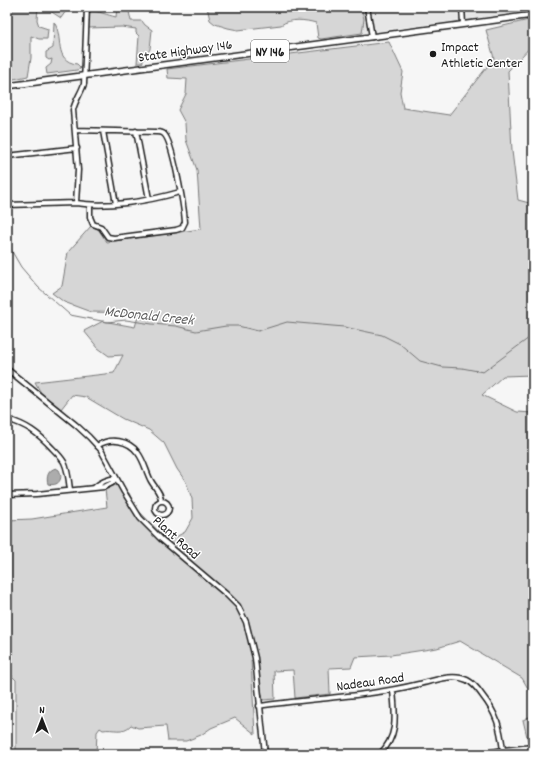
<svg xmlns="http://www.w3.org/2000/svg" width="540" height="761" font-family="Dekko,sans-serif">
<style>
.built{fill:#e6e6e6}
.green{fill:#d6d6d6;stroke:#797979}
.water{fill:#acacac;stroke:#727272}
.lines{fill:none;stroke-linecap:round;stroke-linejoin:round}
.stream{stroke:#727272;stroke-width:1}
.minor-casing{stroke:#1c1c1c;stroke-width:7}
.major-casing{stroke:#1c1c1c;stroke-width:8}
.minor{stroke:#fff;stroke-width:4}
.major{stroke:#fff;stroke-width:5}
.poi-dot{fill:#1c1c1c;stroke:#fff;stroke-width:1.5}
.labels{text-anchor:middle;stroke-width:3;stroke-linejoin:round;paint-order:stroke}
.shield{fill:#fff;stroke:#606060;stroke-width:1}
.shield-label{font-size:13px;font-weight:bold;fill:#1c1c1c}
.poi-label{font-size:14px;fill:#1c1c1c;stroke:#fff;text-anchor:start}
.street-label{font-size:14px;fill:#1c1c1c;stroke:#fff}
.water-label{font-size:15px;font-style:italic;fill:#5d5d5d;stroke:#fff}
</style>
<rect width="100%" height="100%" fill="#f6f6f6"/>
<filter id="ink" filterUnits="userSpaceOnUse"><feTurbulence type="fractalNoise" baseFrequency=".025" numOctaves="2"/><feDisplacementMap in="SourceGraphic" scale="8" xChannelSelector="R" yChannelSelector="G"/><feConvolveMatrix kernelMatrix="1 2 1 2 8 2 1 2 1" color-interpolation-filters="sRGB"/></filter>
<g filter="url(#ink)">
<path class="built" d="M326,7h207v4l-202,26z"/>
<path class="green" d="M7,7h31l-1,13 2,6 9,3 -1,10h-8l-8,-3v22l-3,18 -19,4 -1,-8 3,-5 -1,-7h-3z
M44,7h22v4l-5,7z
M117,7h11l3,14h11l3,4 7,5 -2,19 -8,14h-5l2,-27 -3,-3v-4l-14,-2 -34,1 2,-17c9,0 17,4 26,6z
M207,7h154l3,12 -2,14 -41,6 -3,-1 -2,-15c-10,-3 -26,-5 -35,2l-43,5 -10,-2 -13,-4 -5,-4z
M533,19v25l-25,27 4,80 6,49 15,4v171l-30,1 -21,19 35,17 16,1v284l-11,-19 -62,-37 -23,7 -46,7 -36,2 -4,10 -22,1 1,26 -35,4 -2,-28 -19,1 1,28 -12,1 -4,-24 -8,-16 4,74 -20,-16 -24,10 -10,7 -15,6h-18l-2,-15 -28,2 -7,-3c-8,9 -18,3 -28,5l-3,-2 -3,4 -1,22h-80v-74l-9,-9v-151l25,-1 75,-12 -2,-18 11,-4 13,8 7,15 32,33 17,-9 8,-14 -1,-19 -6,-17 -9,-13 -13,-26 -15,-13 -26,-11 -37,-22 -14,-2 -11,14 -20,-16 -6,-11 79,-9 9,-18 -14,1 -11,-8 -14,-17 19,-10 32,6 4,-14 -48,-1 -27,-10 -12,-9 10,-7 6,-34 23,-26 7,3 9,13 94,-13 -4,-59 -11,-30 -1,-17 -7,-13 8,-16 1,-15 -19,-1 -1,-9 222,-27 14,30 -3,20 3,16 46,7 45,-57 -8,-28z
M54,22c10,15 -1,39 23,42l4,4 -4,2 -30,4 -1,-6 5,-4 1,-5 -3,1 -3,-2v-6l7,-4z
M533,715v26h-5l-5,-21z"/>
<path class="water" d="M56,468l3,2c5,9 -1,17 -11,14 -2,-7 0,-14 8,-16z"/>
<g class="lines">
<path class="stream" d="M7,243l14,24 17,20 32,28 37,7 19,-2 26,4 24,2 20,5 30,-5h12l20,5 29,-9 57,5 38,8 18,9 20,17 22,6 20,1 21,4 46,-34 4,-9"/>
<defs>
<path id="minor" d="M367,7l5,30
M462,7l1,17
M75,130l81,2c3,0 6,0 8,2 9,8 20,74 21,88l-3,6 -6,2 -62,8 -6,-1 -7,-10 -8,-3 -3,-7v-11
M103,131l13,73
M136,131l13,68
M7,156l70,-8
M76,203c32,5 73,-2 104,-11
M7,205l69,-2 2,-33 -5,-60c2,-9 8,-17 11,-26l3,-77
M7,369l69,56 13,12 12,13 23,42 16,26 21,21 65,55 12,12 8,16 9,36 10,96
M7,419c20,6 31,14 45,29 4,4 9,9 12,14 4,8 5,19 6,28
M97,446c13,-9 32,-6 41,7 6,8 8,18 12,26 3,7 12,14 11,22
M95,487c7,-6 13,-8 21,-9
M7,495l30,-1 67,-7 8,-4 4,-5
M155 508a7 7 0 1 1 14 0a7 7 0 1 1-14 0Z
M259,706c54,-8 108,-9 160,-22 15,-3 33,-11 48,-4 6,3 11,9 15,15 15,19 18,32 21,55
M380,754c19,-19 15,-39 13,-64
M483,754l20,-4 30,-3"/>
<path id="major" d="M7,86l526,-71"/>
</defs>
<use href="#minor" class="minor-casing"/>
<use href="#major" class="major-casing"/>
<use href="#minor" class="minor"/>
<use href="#major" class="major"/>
</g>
</g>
<circle class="poi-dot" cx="433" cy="54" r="4"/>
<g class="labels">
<rect class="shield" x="251" y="40" width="38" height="22" rx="3"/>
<g class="shield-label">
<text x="270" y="56">NY 146</text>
</g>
<g class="poi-label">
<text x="441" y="51">Impact<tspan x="441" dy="16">Athletic Center</tspan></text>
</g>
<g class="street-label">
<text transform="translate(185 50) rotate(-8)" y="5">State Highway 146</text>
<text transform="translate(177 537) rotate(42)" y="5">Plant Road</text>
<text transform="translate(370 681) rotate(-8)" y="5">Nadeau Road</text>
</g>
<g class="water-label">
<text transform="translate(149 315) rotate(6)" y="5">McDonald Creek</text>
</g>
</g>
<rect width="540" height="761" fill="none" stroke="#fff" stroke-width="24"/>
<rect x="12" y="12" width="516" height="737" fill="none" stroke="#1c1c1c" stroke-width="1.5" filter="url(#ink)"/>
<g transform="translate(42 719)" stroke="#ffffff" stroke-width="3" paint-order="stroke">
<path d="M0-3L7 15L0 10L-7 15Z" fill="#1c1c1c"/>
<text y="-6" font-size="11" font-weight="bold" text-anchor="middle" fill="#1c1c1c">N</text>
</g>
</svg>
